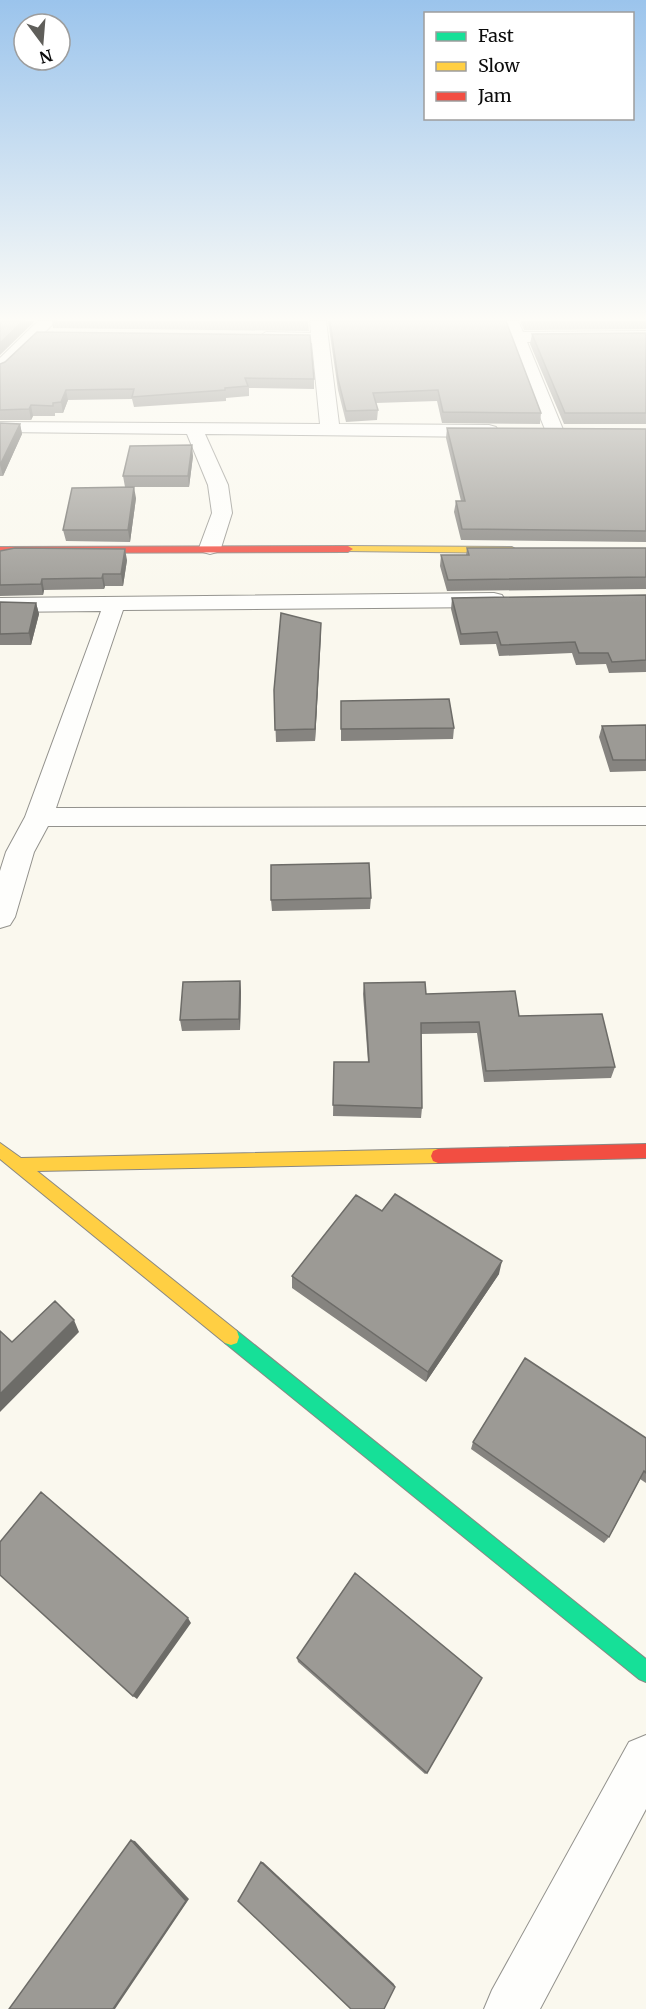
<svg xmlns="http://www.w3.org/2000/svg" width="646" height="2009" font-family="Merriweather,serif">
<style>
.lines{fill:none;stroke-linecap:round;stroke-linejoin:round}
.street-casing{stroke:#93928d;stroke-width:2}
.fast-casing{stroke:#898884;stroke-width:2}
.slow-casing{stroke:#898884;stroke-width:2}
.jam-casing{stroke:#898884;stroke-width:2}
.street{fill:#fefefc;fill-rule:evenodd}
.fast{fill:#16e098;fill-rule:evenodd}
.slow{fill:#ffcf43;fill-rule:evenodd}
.jam{fill:#f24e42;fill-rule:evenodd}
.wall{fill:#868480}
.shaded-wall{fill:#6d6c68}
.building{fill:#9c9a95;stroke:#6d6c68;stroke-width:1.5}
</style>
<rect width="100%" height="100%" fill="#faf8ee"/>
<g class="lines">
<defs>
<path id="street" d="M38,321h18l-50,50 -6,1v-14z
M310,321h16l13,103 150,1 7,2 2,4 -2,4 -7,2 -284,-3 23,51 4,28 -11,35 -4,4 -7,2 -7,-2 -4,-4 13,-35 -4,-28 -21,-51 -187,-2v-10l320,2 -8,-81 -46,-1 -8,-5 8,-5 45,1z
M502,321h16l5,11 123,-1v10l-119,1 37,90 -2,4h-14l-2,-4z
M494,593l8,2 3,5 -3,5 -8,2 -371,3 -67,198 590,-1v18l-598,1 -14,26 -19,65 -5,8 -10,3v-57l6,-19 19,-35 76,-206 -101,1v-14z
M646,1735v74l-106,200h-56l8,-19 137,-248z"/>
<path id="fast" d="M231,1329l6,2 409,328v23l-7,-3 -414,-336 -2,-6 2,-6z"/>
<path id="slow" d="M348,546l164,1 5,3 -5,3 -167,-2 -2,-2z
M0,1143l21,15 417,-9 5,2 2,5 -2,5 -5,2 -401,8 200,160 2,6 -2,6 -6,2 -6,-2 -225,-184z"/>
<path id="jam" d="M0,547l348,-1 5,3 -5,3 -348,1z
M646,1144v14l-208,5 -5,-2 -2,-5 2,-5 5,-2z"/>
</defs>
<use href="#street" class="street-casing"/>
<use href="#fast" class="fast-casing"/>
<use href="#slow" class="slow-casing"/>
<use href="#jam" class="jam-casing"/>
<use href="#street" class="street"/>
<use href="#fast" class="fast"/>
<use href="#slow" class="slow"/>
<use href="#jam" class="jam"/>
</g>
<path class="wall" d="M52,321h256l1,10 -256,-3z
M328,321h178l35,92 -1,11 -98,-1 -5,-22 -61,2 2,7 -1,10 -31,2 -8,-32z
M520,321h126v8l-122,1z
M646,333v91h-82l-34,-80 2,-10z
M0,364l314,15v10l-65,-1v8l-23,2v3l-92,6 -2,-8 -64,1 -5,13h-8v3h-22l-2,4h-31z
M0,423l20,1 2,10 -19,42h-3z
M447,428l199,1v113l-185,-2 -7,-28 2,-11h5l-15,-63z
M193,456l-4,31h-64l-2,-11z
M136,498l-6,44 -64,-1 -3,-11z
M467,548h179v41l-199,2 -7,-25 1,-11h25z
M0,551l127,9 -4,26h-18l-1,3 -60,1 -1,5 -43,1z
M646,595v77l-37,1 -3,-9 -30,1 -4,-12 -73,3 -3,-12 -36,1 -9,-36 1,-11z
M0,602l36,1 3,11 -8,31h-31z
M321,623l-6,118 -39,1 -2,-52z
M341,701l113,27 -1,11 -112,2z
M646,725v46l-36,1 -11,-35 3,-11z
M371,898l-1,11 -98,2 -1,-11z
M240,981l1,11 -1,38 -58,1 -2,-11z
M364,983l62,11 93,22 96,51 -4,11 -127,4 -7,-49 -56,1 1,74 -1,10 -88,-2 1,-54h34l-5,-68z
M499,1274l-73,108 -134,-94v-12z
M646,1438v45l-6,-4 -31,58 -5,6 -133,-94 2,-7z
M297,1658l130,115 -2,1 -127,-112z"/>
<path class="shaded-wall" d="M23,321h12l-35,34v-12z
M66,390l2,10 -5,13 -2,-11z
M31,405l2,11 -2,4 -2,-11z
M20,424l2,10 -19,42 -3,-11z
M192,445l1,11 -4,31 -1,-11z
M134,487l2,11 -6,44 -2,-12z
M125,549l2,11 -4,26 -2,-12z
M103,574l2,12 -1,3 -2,-11z
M42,579l2,11 -1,5 -2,-11z
M36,603l3,11 -8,31 -2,-12z
M321,623v12l-6,106v-12z
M240,981l1,11 -1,38 -1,-11z
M502,1261l-3,13 -73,108 2,-10z
M74,1320l5,12 -79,80v-18z
M188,1618l3,5 -54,76 -4,-3z
M131,1840l4,1 54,58 -74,110h-2z
M261,1862h2l131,122 1,3z"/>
<path class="building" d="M0,321h23l-23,22z
M330,321h176l35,92 -98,-1 -5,-22 -65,3 5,17 -32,1 -8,-32z
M37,332l273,3 4,44 -69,-1 3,8 -23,2v2l-93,7 2,-8 -68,1 -5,12 -8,1v3l-22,-1 -2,4 -29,1v-46l5,-2z
M646,333v80h-81l-33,-79z
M0,423l20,1 -20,41z
M447,428l199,1v102l-184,-2 -6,-28h9z
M192,445l-4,31h-65l7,-30z
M134,487l-6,43h-65l9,-42z
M15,548l110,1 -4,25h-18l-1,4 -60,1 -1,5 -41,1v-34z
M467,548h179v29l-198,3 -7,-25h28z
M646,595v65l-34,2 -4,-9h-29l-4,-11 -74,3 -4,-13 -36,2 -9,-36z
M0,602l36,1 -7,30 -29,1z
M281,613l40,10 -6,106 -40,1 -1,-40z
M449,699l5,29 -113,1v-28z
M646,725v35h-33l-11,-34z
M369,863l2,35 -100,2v-35z
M240,981l-1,38 -59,1 3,-38z
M425,982l1,12 89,-3 4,25 83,-2 13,53 -129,4 -7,-49 -58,1 1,85 -89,-3 1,-43h35l-5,-79z
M395,1194l107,67 -74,111 -136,-96 64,-81 26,16z
M55,1301l19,19 -74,74v-63l12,11z
M525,1358l121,80v35l-2,-2 -35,66 -136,-95z
M41,1492l147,126 -55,78 -133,-121v-33z
M355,1573l127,105 -55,95 -130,-115z
M131,1840l55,61 -73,108h-104z
M261,1862l134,125 -11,22h-33l-113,-108z"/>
<linearGradient id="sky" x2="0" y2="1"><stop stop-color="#9bc4ec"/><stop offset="0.53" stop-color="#fdfcf7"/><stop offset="1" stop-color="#fdfcf7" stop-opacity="0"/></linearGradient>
<rect width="646" height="603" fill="url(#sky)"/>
<rect x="424" y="12" width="210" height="108" fill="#ffffff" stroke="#9d9d9d" stroke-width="1.5"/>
<rect x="436" y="32" width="30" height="9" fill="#16e098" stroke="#9d9d9d" stroke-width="1.5"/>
<text x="478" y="42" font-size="18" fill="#0b0b0b">Fast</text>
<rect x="436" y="62" width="30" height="9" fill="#ffcf43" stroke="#9d9d9d" stroke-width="1.5"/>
<text x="478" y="72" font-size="18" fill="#0b0b0b">Slow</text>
<rect x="436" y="92" width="30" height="9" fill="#f24e42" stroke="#9d9d9d" stroke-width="1.5"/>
<text x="478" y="102" font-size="18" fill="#0b0b0b">Jam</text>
<g transform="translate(42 42) rotate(164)"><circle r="28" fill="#ffffff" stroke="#9d9d9d" stroke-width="1.5"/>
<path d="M0-4.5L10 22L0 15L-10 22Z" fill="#5f5e5a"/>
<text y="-9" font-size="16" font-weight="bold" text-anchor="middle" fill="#0b0b0b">N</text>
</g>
</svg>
